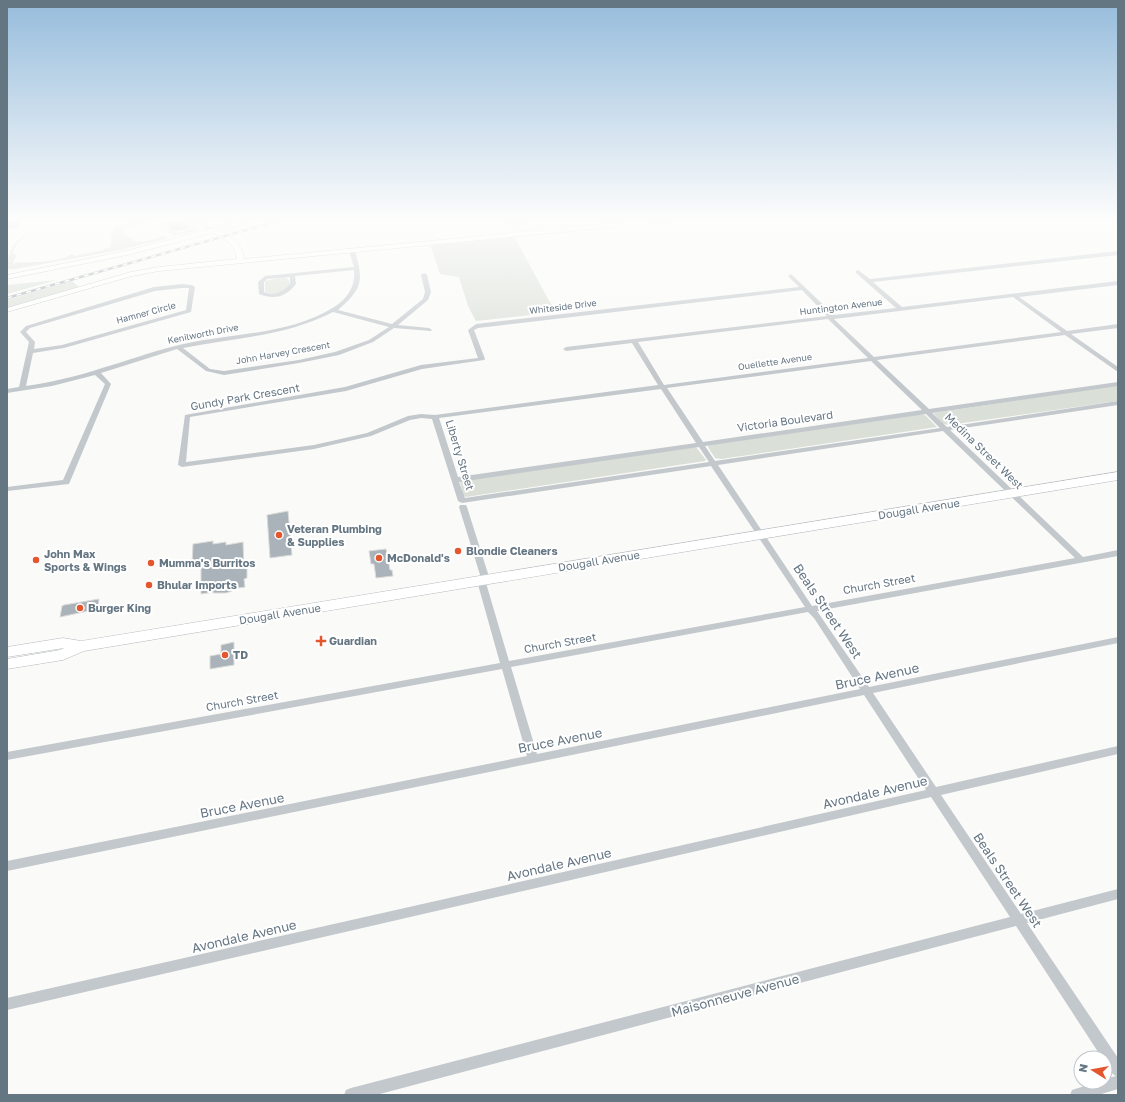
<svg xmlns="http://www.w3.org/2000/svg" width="1125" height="1102" font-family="'Golos Text',sans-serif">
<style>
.green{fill:#dadfd7}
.building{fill:#aab3b9;stroke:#dcdcda}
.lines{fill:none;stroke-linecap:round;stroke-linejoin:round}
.secondary-casing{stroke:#b3babf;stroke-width:1}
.primary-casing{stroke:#b5babe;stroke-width:1}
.street{fill:#c3c8cc;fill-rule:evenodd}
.secondary{fill:#fff;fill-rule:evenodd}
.primary{fill:#fff;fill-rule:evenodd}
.rail-casing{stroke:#a2aab0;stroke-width:2.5}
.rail{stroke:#fff;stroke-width:1.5;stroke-dasharray:5;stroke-linecap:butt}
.poi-dot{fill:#e4572e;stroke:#fff;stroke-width:1.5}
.labels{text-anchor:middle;stroke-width:4;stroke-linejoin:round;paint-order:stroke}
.far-street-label{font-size:9px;fill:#657683;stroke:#fff}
.street-label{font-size:11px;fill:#657683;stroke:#fff}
.poi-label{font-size:11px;font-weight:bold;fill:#657683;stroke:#fff;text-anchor:start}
.near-street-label{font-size:13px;fill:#657683;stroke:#fff}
</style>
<rect width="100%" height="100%" fill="#fafaf8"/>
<path class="green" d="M155,218h5l-37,10 1,1 -4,1 16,12 4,-1 2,1 20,-5 -2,-1h4l3,2 -1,1 -46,11 -105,19h-8c0,-14 5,-24 16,-33h2l-9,9 -4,9h5l-4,9 1,4v-4c16,-1 46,0 58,-9l2,2 30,-6 -1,-1 7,-2 3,-11h-4l7,-9h-5l8,-2v1z
M182,218h3l15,11 -3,2 -24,5 -6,-5 6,-1 4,3 11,-3 -1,-1 2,-1 -9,-8h3z
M480,218h45v7h-21v-6l-25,1z
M514,236l34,63 9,13 -81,9 -8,-15 -9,-29 -19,-3 -10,-30z
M284,277l4,2 2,5c-6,9 -15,11 -25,8v-11z
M57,280l-50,14v-9z
M72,281l7,6 -72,21v-8z
M1118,385v16l-169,24 -6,-1 -10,-11z
M921,414l4,1 12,12 -216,32 -6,-1 -7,-11v-2z
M696,447l10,13 -1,1 -239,36 -3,-2 -3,-13 1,-2z"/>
<path class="building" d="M7,218h15l-5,10 -10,1z
M178,219l12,9 -13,3 -1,-1 -6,1 -1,-4 -6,-4z
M288,511l4,44 -22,3 -3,-43z
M213,541v3l13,-2v3l17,-3 1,26h3v10l-3,1 1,8 -13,2v2l-6,2h-13l1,-1 -13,2v-31l-9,1 1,-20z
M386,549l4,21h2l1,6 -17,2 -2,-14h-3l-2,-13z
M99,599l-1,10 -38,8 2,-11 2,-1z
M234,642v23l-24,4v-13l11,-2v-9z"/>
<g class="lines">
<defs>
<path id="secondary" d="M252,218h11l-44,13c13,6 23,12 25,28l422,-41h25l-3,2 -529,51 -27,5 -125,36v-4l124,-36 28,-5 78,-8c-2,-16 -12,-20 -25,-26l-85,22 -120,24v-4l119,-24z"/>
<path id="primary" d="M1118,472v8l-1034,171 -21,9 -56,9v-10l53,-9 4,-2 -57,9v-10l56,-9 18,3z"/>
</defs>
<use href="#secondary" class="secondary-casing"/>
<use href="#primary" class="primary-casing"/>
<path class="street" d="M190,218h6l16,11 -4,1z
M352,249l3,2c9,31 7,38 -17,59l54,14 31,-25 2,-7 -4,-17 3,-2 3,2 4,17 -3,8 -30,25 31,3 3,2 -1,1 -37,-3 -21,14 -34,13 -40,8 -75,12 -18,-4 -29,-22 -76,24 10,11 -42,100 -62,7v-4l56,-7 42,-96 -10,-9 -43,11 -45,7v-4l12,-2 10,-45 -9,-10 6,-6 128,-39 28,-3 10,1 3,2 -4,25 -127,36 -31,5 -7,33c26,-4 52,-10 76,-18 25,-7 48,-16 73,-22 51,-13 114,-10 159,-39 13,-8 22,-21 20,-37l-59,6 1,8c-10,13 -22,16 -37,10l-1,-12 7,-6 89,-9 -5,-16zM290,277v7c-7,8 -15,12 -26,8v-10l3,-3zM182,288h7l-3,22 -124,35 -28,4 1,-7 -9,-10 4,-4 125,-37zM333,312l56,15 -20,13 -34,12 -36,8 -75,11 -14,-2 -27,-21c51,-10 104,-12 150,-36z
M1118,251v4l-245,27 29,25 216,-26v4l-99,12 48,34 51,-7v4l-47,6 47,33v5l-53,-37 -188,25 52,49 189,-27v4l-186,27 15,14 171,-26v4l-168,25 133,127 35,-7v6l-301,55 52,76 249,-50v6l-245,50 63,94 182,-41v8l-177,41 80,119 97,-25v10l-91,24 91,135v31l-20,6h-28l2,-5 25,-8h8v-3l11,-3c-5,-2 -11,-12 -11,-18h-3l-86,-132 -640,169h-32l2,-5 5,-2 659,-171 -79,-120 -924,213v-12l919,-208 -62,-95 -857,176v-10l520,-105 -25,-87 -495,91v-8l493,-89 -23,-82 1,-2 3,-1 -22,-71 1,-2h6l1,2 23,73 -1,2 -3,1 23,78 296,-54 -94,-141 -249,37 -4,-2 -26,-82 -11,-1 -11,2 -39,16 -57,13 -132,18 -4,-2 7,-50 160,-28 76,-22 57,-7 -10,-28 8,-6 323,-37 -11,-11 3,-2 43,41 62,-7 -40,-35v-2l2,-1 12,9zM802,290l25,26 -261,31 -3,2 3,2 66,-8 26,42 -223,30 -14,-1 -13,2 -41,17 -53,12 -128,17 4,-45 156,-26 76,-22 62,-9 1,-1 -11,-29 4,-2zM1013,297l48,35 -187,25 -40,-38zM828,319l40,39 -204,27 -26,-43zM871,361l51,49 -219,32 -36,-54zM661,389l35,54 -238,34 -19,-59zM926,414l14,14 -225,33 -10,-15zM943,431l132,127 -263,48 -94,-141zM699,447l10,15 -244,36 -6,-16zM808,612l6,6 46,71 -323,65 -26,-87z"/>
<use href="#secondary" class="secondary"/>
<use href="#primary" class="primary"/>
<defs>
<path id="rail" d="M7,298l281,-80"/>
</defs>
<use href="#rail" class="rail-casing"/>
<use href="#rail" class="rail"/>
</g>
<linearGradient id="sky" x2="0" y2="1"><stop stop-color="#96bcdc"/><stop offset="0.59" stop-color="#fdfdfc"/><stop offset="1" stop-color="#fdfdfc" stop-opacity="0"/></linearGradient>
<rect width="1125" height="372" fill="url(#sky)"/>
<g class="poi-dot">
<circle cx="279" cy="535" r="4"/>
<circle cx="458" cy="551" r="4"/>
<circle cx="379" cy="558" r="4"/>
<circle cx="36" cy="560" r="4"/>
<circle cx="151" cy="563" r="4"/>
<circle cx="149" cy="585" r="4"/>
<circle cx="80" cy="608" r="4"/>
<path d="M319 635h4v4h4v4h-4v4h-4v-4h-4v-4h4z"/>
<circle cx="225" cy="655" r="4"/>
</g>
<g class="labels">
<g class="far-street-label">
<text transform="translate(563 307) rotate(-7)" y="3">Whiteside Drive</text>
<text transform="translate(841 307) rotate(-7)" y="3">Huntington Avenue</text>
<text transform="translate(146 313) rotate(-15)" y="3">Hamner Circle</text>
<text transform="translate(203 334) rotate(-11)" y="3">Kenilworth Drive</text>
<text transform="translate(283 353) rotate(-10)" y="3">John Harvey Crescent</text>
<text transform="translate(775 362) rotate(-8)" y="3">Ouellette Avenue</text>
</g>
<g class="street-label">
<text transform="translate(245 397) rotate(-10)" y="4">Gundy Park Crescent</text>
<text transform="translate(785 421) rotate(-8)" y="4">Victoria Boulevard</text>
<text transform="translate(984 451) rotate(44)" y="4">Medina Street West</text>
<text transform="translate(460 455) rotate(73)" y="4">Liberty Street</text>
<text transform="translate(919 509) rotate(-9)" y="4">Dougall Avenue</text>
<text transform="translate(599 561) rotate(-9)" y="4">Dougall Avenue</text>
<text transform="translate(879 584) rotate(-10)" y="4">Church Street</text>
<text transform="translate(280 614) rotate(-9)" y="4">Dougall Avenue</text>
<text transform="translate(560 643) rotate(-10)" y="4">Church Street</text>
<text transform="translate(242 701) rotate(-10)" y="4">Church Street</text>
</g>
<g class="poi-label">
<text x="287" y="533">Veteran Plumbing<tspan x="287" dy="13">&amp; Supplies</tspan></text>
<text x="466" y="555">Blondie Cleaners</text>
<text x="44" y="558">John Max<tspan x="44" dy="13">Sports &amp; Wings</tspan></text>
<text x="387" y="562">McDonald's</text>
<text x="159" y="567">Mumma's Burritos</text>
<text x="157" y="589">Bhular Imports</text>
<text x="88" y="612">Burger King</text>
<text x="329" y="645">Guardian</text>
<text x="233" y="659">TD</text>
</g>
<g class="near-street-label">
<text transform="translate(828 611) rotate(56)" y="5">Beals Street West</text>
<text transform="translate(877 676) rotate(-12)" y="5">Bruce Avenue</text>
<text transform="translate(560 740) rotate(-11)" y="5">Bruce Avenue</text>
<text transform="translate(875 792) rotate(-13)" y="5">Avondale Avenue</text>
<text transform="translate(242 805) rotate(-11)" y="5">Bruce Avenue</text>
<text transform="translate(559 864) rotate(-13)" y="5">Avondale Avenue</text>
<text transform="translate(1008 880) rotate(56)" y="5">Beals Street West</text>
<text transform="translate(244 936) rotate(-13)" y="5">Avondale Avenue</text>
<text transform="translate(735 995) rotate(-15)" y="5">Maisonneuve Avenue</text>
</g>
</g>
<rect width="1125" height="1102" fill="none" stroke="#657683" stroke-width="16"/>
<g transform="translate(1093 1070) rotate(281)"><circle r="19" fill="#ffffff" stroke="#c1c8cd"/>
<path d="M0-3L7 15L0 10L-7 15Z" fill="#e4572e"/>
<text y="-6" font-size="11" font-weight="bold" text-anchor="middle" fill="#657683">N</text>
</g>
</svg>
